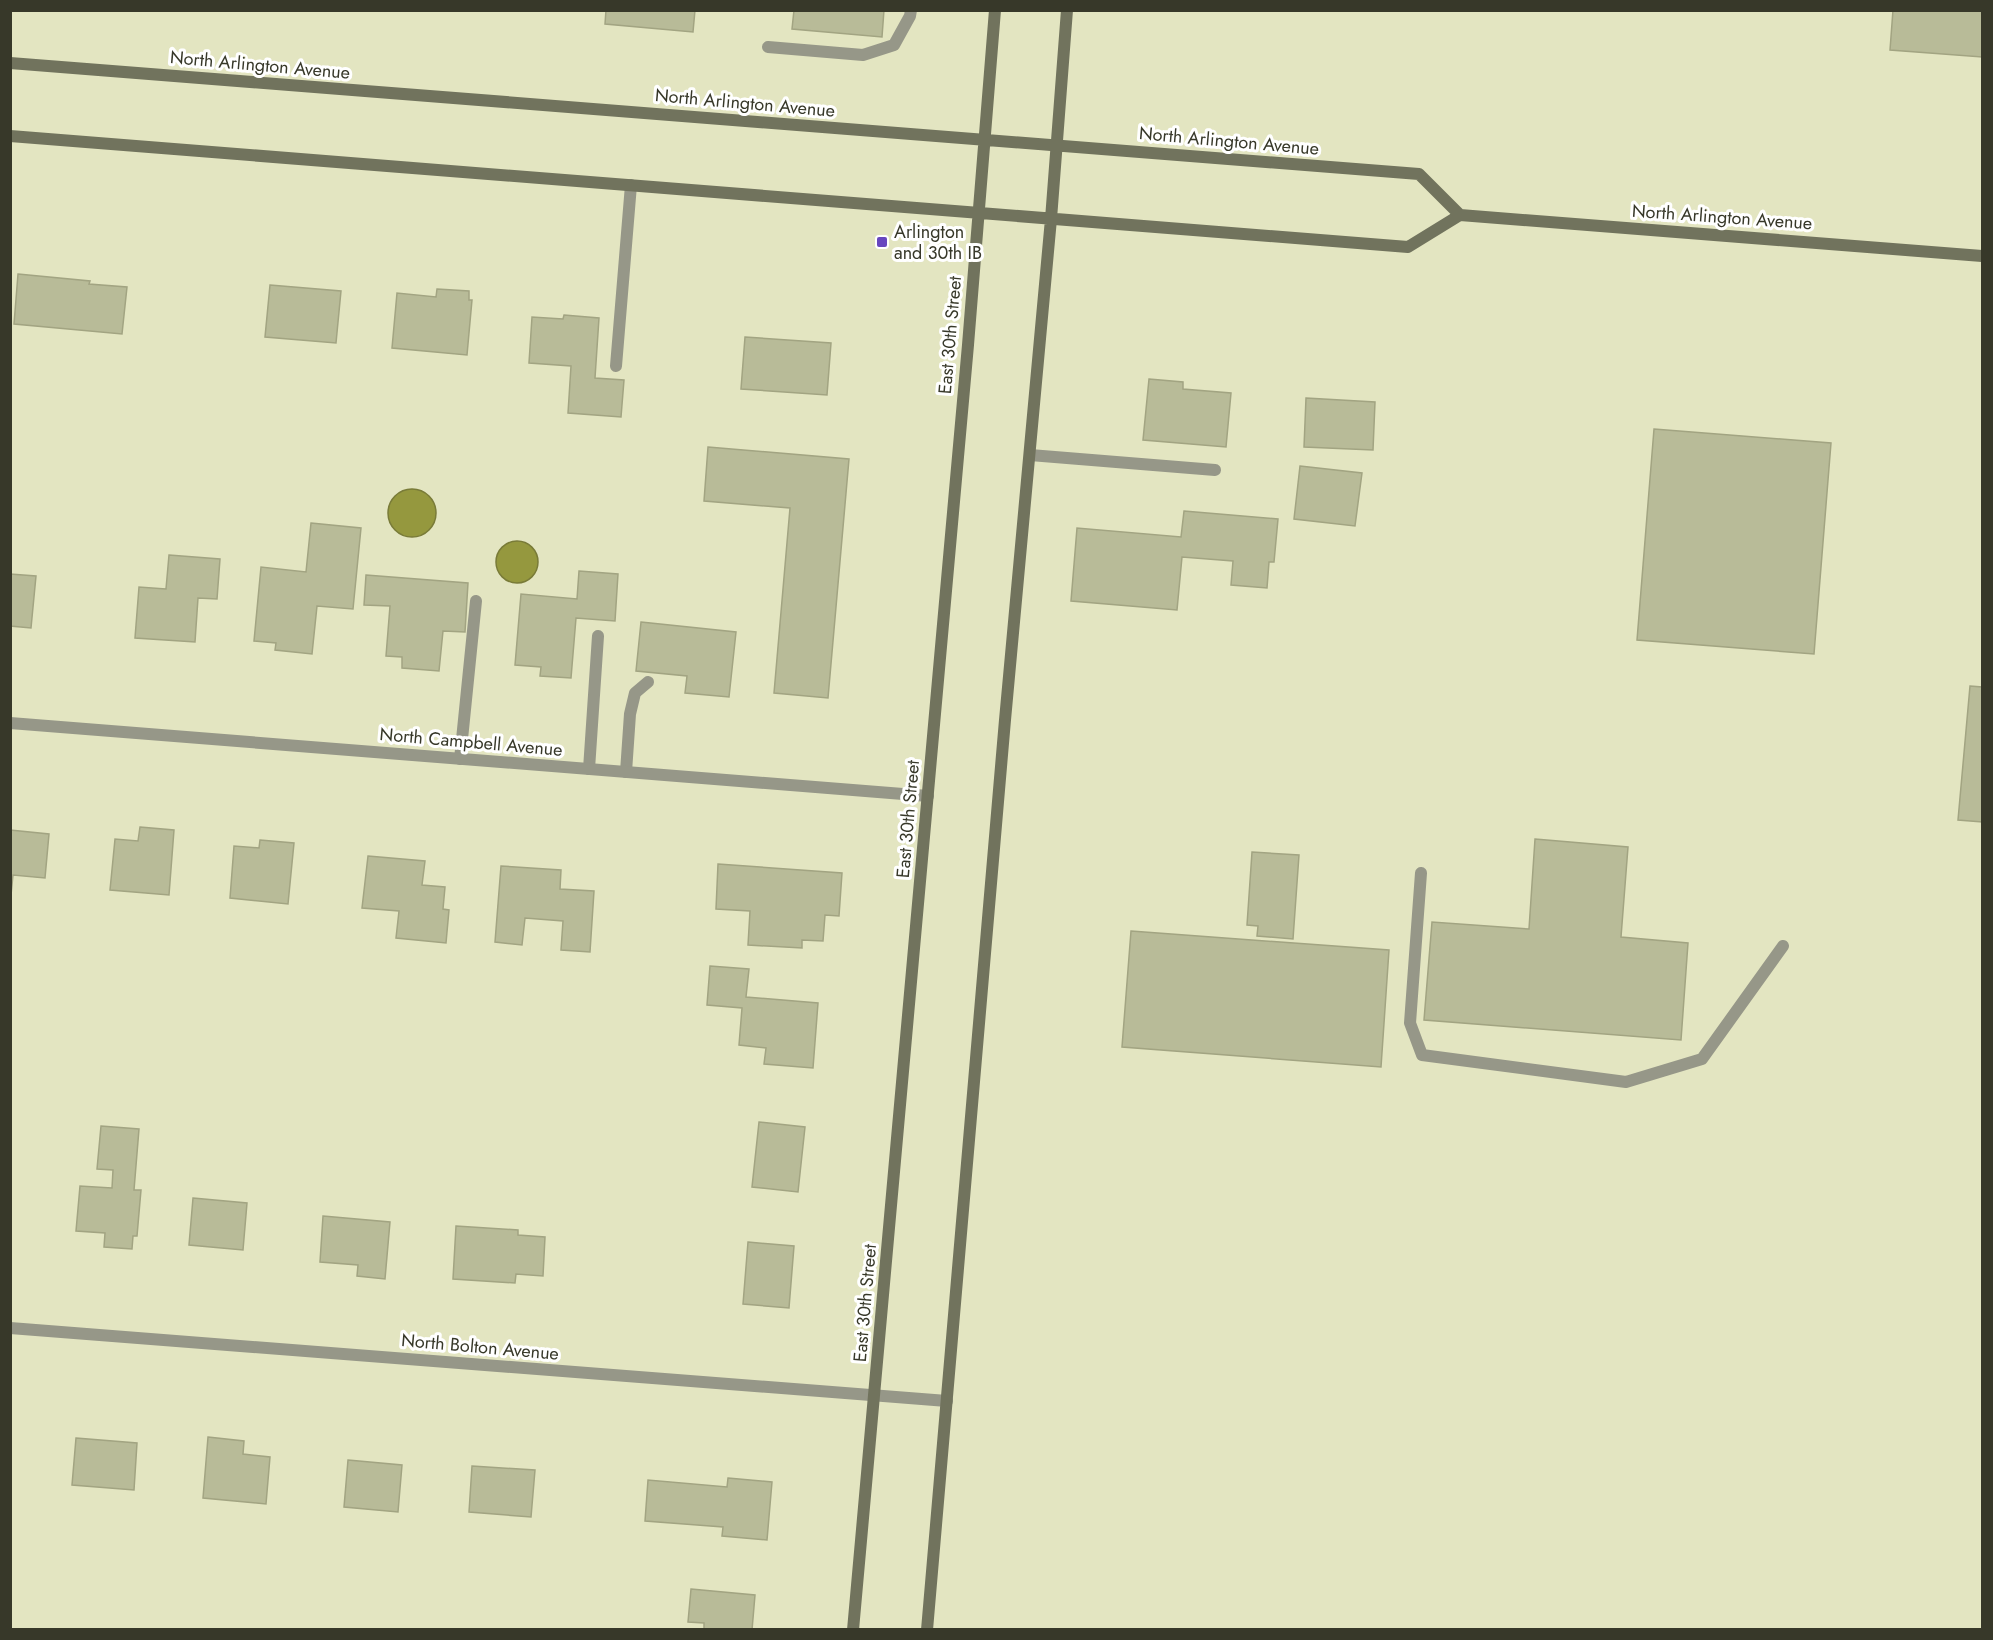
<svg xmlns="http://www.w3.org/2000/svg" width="1993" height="1640" font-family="Jost,sans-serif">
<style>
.water{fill:#95983e;stroke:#797b38;stroke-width:1.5}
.building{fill:#b8bb98;stroke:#a2a482;stroke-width:1.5}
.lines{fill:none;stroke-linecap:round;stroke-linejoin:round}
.lane{stroke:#969788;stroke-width:12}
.street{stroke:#969788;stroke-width:12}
.secondary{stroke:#71735d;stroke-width:12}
.poi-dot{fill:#6746bf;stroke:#fff;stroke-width:2}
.labels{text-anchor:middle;stroke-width:6;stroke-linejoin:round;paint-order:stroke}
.street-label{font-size:18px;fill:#373829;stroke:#fff}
.poi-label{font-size:18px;fill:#373829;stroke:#fff;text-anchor:start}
</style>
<rect width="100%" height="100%" fill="#e3e5c1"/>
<path class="water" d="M388 513a24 24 0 1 1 48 0a24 24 0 1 1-48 0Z
M496 562a21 21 0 1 1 42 0a21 21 0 1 1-42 0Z"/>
<path class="building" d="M606,10h89l-2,22 -88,-8z
M794,10h90l-2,27 -90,-8z
M1893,10h89v47l-92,-7z
M18,274l72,7 -1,3 38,3 -5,47 -108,-10z
M270,285l71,6 -5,52 -71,-6z
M437,289l32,2v9h3l-5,55 -75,-7 5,-55 39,4z
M564,315l35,3 -4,60 29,2 -3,37 -53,-4 3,-47 -42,-3 3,-46 31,2z
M745,337l86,6 -4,52 -86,-6z
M1149,379l34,3v7l48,4 -5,54 -83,-7z
M1306,398l69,4 -2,48 -69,-3z
M1654,429l177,14 -17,211 -177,-14z
M708,447l141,12 -21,239 -54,-5 16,-185 -86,-7z
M1300,466l62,7 -7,53 -61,-7z
M1184,511l94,8 -4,43h-5l-2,26 -36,-3 2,-24 -51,-4 -5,53 -106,-9 6,-73 104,9z
M311,523l50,5 -8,81 -36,-3 -5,48 -37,-4 1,-7 -22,-2 7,-74 45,5z
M169,555l51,4 -3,40 -19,-1 -3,44 -60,-4 4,-51 27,2z
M579,571l39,3 -3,47 -39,-3 -5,60 -31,-2 1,-9 -26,-2 6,-71 56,5z
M10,574l26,2 -5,52 -21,-2z
M366,575l102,8 -3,49 -22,-1 -4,40 -37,-3v-11l-16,-1 4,-50 -26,-1z
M641,622l95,10 -7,65 -44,-4 2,-17 -51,-5z
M1970,686l12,1v135l-24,-2z
M140,827l34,3 -5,65 -59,-5 5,-51 23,2z
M10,830l39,4 -4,44 -32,-3 -2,20z
M1535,839l93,8 -7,90 67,6 -7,97 -257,-20 8,-98 97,7z
M260,840l34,3 -6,61 -58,-6 4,-52 25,2z
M1252,852l47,3 -6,84 -36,-3 1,-10 -11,-1z
M368,856l57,5 -3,24 23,2 -2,22 6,1 -3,33 -50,-5 3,-27 -37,-3z
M718,864l124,9 -3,43 -14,-1 -2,26 -21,-1v8l-54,-3 2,-34 -34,-2z
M501,866l60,4 -1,19 34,2 -4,61 -29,-2 2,-29 -38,-3 -3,27 -27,-3z
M1131,931l258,19 -8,117 -259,-20z
M710,966l39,3 -3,28 72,6 -5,65 -49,-4 2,-16 -27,-3 3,-37 -35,-3z
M759,1122l46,5 -7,65 -46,-5z
M101,1126l38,3 -5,61h7l-4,46h-4l-1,13 -28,-2 1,-14 -29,-2 4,-45 32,2 1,-18 -16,-1z
M193,1198l54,5 -4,47 -54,-5z
M323,1216l67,6 -5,57 -28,-3 1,-11 -38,-3z
M456,1226l62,4v5l27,2 -2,39 -27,-2 -1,9 -62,-4z
M748,1242l46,4 -5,62 -46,-4z
M208,1437l36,4 -1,13 27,3 -4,47 -63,-6z
M76,1438l61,5 -3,47 -62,-5z
M348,1460l54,5 -4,47 -54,-5z
M472,1466l63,4 -4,47 -62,-5z
M728,1478l44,4 -5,58 -45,-4 1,-9 -78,-6 3,-41 79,7z
M691,1589l64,6 -3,35h-48v-7l-16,-1z"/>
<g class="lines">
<path class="lane" d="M768,47l95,8 31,-10 16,-29 1,-6
M616,366l15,-181
M1030,455l185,15
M460,759l16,-158
M589,769l9,-133
M626,772l4,-58 5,-21 13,-11
M1421,873l-11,150 12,32 204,27 76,-23 81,-113"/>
<path class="street" d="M10,723l918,73
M10,1328l937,73"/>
<path class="secondary" d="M10,63l1409,111 41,41
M10,136l1398,111 52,-32 522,41
M853,1630l115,-1285 27,-335
M927,1630l78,-910 46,-501 16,-209"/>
</g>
<rect class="poi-dot" x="876" y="236" width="12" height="12" rx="3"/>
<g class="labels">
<g class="street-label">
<text transform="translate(260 65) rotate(5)" y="6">North Arlington Avenue</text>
<text transform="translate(745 103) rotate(5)" y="6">North Arlington Avenue</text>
<text transform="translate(1229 141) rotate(5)" y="6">North Arlington Avenue</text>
<text transform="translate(1722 217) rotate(4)" y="6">North Arlington Avenue</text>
<text transform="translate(950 335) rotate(-85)" y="6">East 30th Street</text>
<text transform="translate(471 742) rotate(5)" y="6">North Campbell Avenue</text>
<text transform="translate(908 819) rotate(-85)" y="6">East 30th Street</text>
<text transform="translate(865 1303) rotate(-85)" y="6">East 30th Street</text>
<text transform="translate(480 1347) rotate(5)" y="6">North Bolton Avenue</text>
</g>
<g class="poi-label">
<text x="894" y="238">Arlington<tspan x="894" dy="21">and 30th IB</tspan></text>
</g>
</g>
<rect width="1993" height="1640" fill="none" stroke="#373829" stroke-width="24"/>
</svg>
